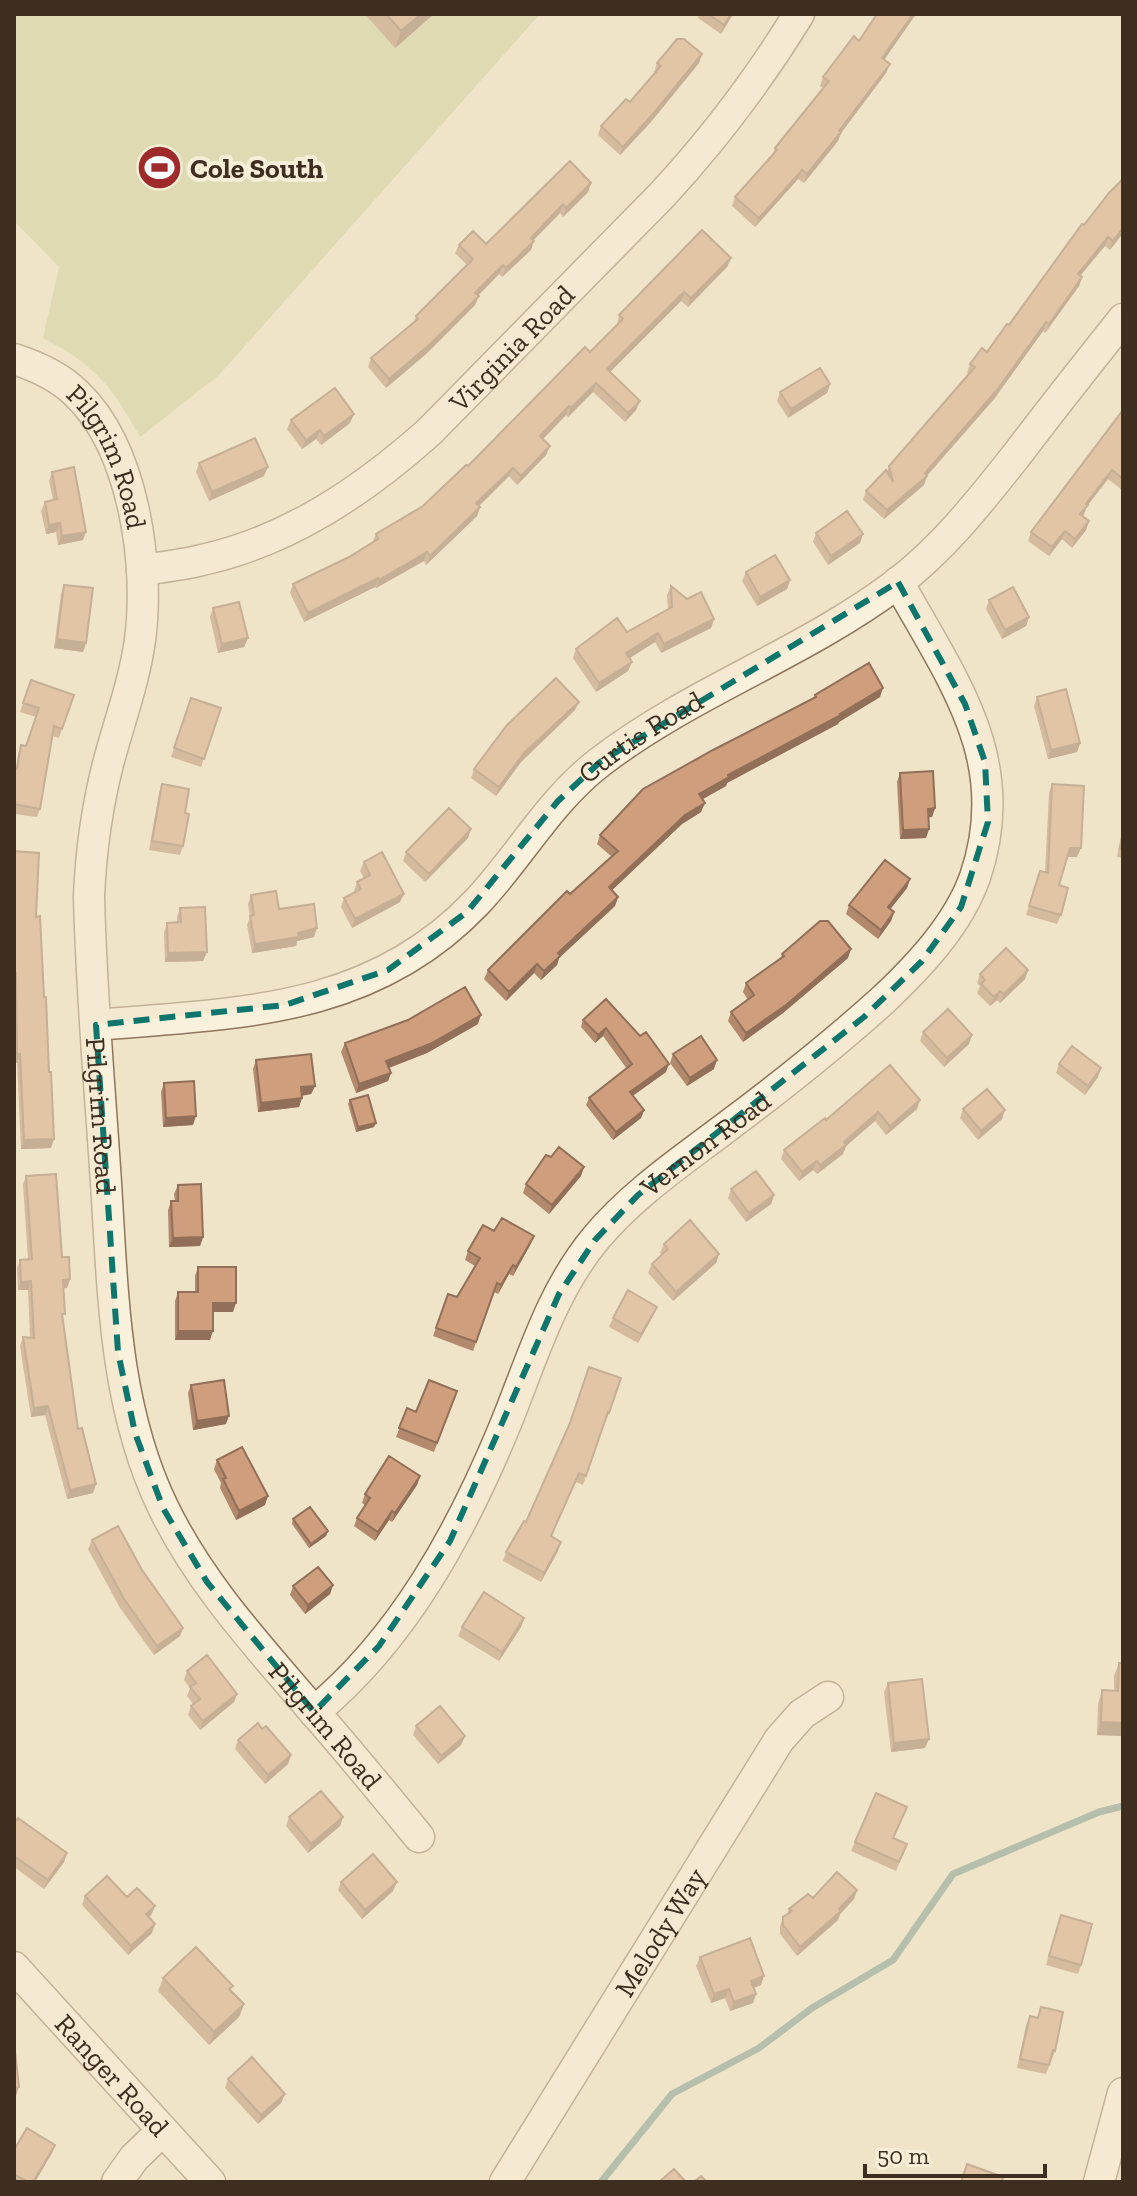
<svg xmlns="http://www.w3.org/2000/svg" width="1137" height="2196" font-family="'Zilla Slab',serif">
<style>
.green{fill:#c9cf9b}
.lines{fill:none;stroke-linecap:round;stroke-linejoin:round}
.stream{stroke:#6f938a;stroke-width:7}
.minor-casing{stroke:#8d765c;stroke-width:33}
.minor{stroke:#faf1dc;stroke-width:30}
.wall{fill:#b2896c}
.shaded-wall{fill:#916f58}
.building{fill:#cf9f7d;stroke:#916f58;stroke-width:2}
.marked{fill:none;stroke:#0f766e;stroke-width:6;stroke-dasharray:16 10;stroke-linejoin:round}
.labels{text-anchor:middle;stroke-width:8;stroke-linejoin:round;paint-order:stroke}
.poi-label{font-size:28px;font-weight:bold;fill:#3d2e20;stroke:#f7eed8;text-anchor:start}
.street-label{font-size:28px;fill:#3d2e20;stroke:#f7eed8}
</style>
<rect width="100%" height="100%" fill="#f0e4c8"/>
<path class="green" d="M14,14h526l-321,361 -79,62c-29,-52 -44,-71 -97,-99l16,-71 -45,-46z"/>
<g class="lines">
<path class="stream" d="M601,2182l71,-88 87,-46 53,-40 81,-48 60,-86 146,-62 24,-6"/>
<defs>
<g id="minor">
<path id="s1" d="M14,359c22,7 46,18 63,35 57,55 73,171 63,246 -6,43 -21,82 -32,124 -11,43 -17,87 -19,132 2,91 10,182 16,272 8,115 7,234 58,339 36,75 93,137 147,200 37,42 73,86 109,130"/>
<path id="s2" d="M142,570c20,-3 41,-5 60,-10 87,-19 162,-70 227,-128l232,-236c52,-56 98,-117 138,-182"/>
<path id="s3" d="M96,1025c141,-12 274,-11 380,-122 43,-45 73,-102 124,-141 91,-70 203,-108 295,-177 49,-37 86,-85 124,-133 34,-45 69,-89 104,-133"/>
<path id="s4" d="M314,1712c89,-73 147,-180 190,-284 27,-65 46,-135 92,-190 36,-43 83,-75 128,-109 55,-41 108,-83 159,-129 36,-34 75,-75 92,-123 40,-117 -23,-197 -77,-295"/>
<path id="s5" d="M14,1967l196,215"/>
<path d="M117,2182l17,-24 28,-27"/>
<path id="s6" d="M505,2182l274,-442 23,-26 26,-17"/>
<path d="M1099,2182l24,-89"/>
</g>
</defs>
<use href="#minor" class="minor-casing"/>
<use href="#minor" class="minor"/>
</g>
<path class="wall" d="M365,14h69l-39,34z
M699,14h34l-12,20 -23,-16z
M877,14h39l-32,46 2,13 -45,60 -3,8 -34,42 -6,-4 -43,48 -23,-21 3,-9 37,-42 3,-7 48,-60 -3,-2 3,-9 36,-36z
M702,54l-3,9 -49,60 -30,32 -22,-20 3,-9 29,-24 25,-29 -1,-1 3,-9z
M591,183l-3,9 -25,25 -3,-4 -27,27 -2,10 -29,27 -3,-3 -21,21 -3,10 -49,49 -40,34 -18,-21 3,-9 43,-36 2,-6 51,-51 -12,-12 4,-8 27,-1z
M1084,225l39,8 -13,17 -5,-4 -25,29 2,2 -3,9 -34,47 -2,-2 -49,68 -67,76 -3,10 -40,34 -21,-19 3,-9 21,-19 2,-6 80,-92 -2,-1 3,-9 17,-12z
M731,258l-4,9 -39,40 -7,-6 -71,71 26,38 -11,12 -32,-30 -25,25 -2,-2 -23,24 7,7 -4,9 -29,30 -8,-9 -30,30 1,1 -3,9 -51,49 -2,-4 -48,27 -1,-1 -71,35 -14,-29 3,-9 56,-27 23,-14 4,-9 47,-28 45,-40 122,-114 27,-27 2,-10z
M830,384l-3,9 -39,25 -11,-17 3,-9z
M1123,410v79l-1,1 -14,-11 -21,27 -4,10 6,5 -3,9 -14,18 -10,-9 -13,17 -21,-15 3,-9z
M291,420l59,3 -29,22 -5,-6 -14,10 -15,-20z
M199,463l65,13 -55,25 -13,-29z
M52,472l31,68 -25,5 -2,-13 -10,2 -5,-23 4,-9 8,-2 -4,-19z
M816,533l47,1 -3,9 -32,22 -15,-23z
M746,572l44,8 -3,9 -30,17 -15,-25z
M64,585l22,58 -3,9 -29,-4 7,-54z
M671,586l43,33 -3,9 -50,25 -6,-11 -25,16 -2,13 -32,21 -23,-34 3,-9 51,-17 41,-23 -1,-14z
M989,600l40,17 -3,9 -24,13 -16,-30z
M213,608l35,30 -4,9 -26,6 -8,-36z
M31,680l31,49 -3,9 -7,-2 -12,73 -3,8 -23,-3v-46h2l2,-14 3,-9 5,1 10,-29 -16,-5z
M815,695l65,2 -41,25 -1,2 -111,59 -1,3 -24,13 -1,13 -19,12 -70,66 6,7 -3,9 -56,52 -2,7 -16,15 -7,-7 -28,28 -22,-22 4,-9 123,-114 -14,-12 3,-9 214,-137z
M1037,697l43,46 -3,9 -29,7 -14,-53z
M191,698l30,10 -20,59 -30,-10z
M575,710l-54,52 -25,34 -25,-18 3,-9z
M900,773l35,35 -3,9h-3v12l-3,9 -26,1 -3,-57z
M162,784l23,29 -2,33 -3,9 -31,-5 10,-57z
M1052,784l25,73h-10l-8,28 2,30 -4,9 -31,-9 11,-35 8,-8 4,-79z
M1123,826v32l-6,-1z
M468,838l-43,44 -22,-21 3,-9z
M14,851l22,66 15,231 -30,1 -4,-86h-3z
M364,862l36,40 -48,26 -11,-21 3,-9 11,-6 -1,-1 3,-9 7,-4 -4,-7z
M910,879l-3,9 -17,21 4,3 -3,9 -13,18 -32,-25 3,-9z
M251,895l28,14 35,28 -17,4 -1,5 -44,7 -5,-28 3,-8 -2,-13z
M180,908l23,53 -38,1 -1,-30 3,-9 10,-1v-5z
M782,954l66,4 -65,55 -40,29 -15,-21 3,-9 17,-12 -5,-8 3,-9 35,-24z
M1028,970l-3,9 -25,24 -3,-3 -7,6 -13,-13 3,-7 -3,-3 3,-9z
M606,999l60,73 -34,24 12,14 -3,8 -28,22 -27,-35 3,-7 38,-29 -24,-33 -8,7 -14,-16 2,-7z
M478,1024l-51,29 -38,15 2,5 -3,8 -32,12 -15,-41 4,-9z
M923,1032l46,12 -25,23 -24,-26z
M673,1054l41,15 -27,17 -17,-23z
M256,1060l59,26 -4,8 -9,2 -3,11 -41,5 -5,-43z
M1059,1064l39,13 -13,18 -29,-22z
M890,1065l27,44 -31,26 -11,-14 -29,25 -3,8 -26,20 -4,-4 -14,11 -18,-22 3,-9 42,-30z
M164,1083l29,42 -30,2 -2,-35z
M350,1100l24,27 -18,5 -8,-28z
M963,1109l39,10 -24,21 -18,-22z
M26,1176l36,81 8,22 -3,9h-4l-1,32 16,109 18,55 -3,9 -26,6 -22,-84 -14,2 -11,-71 3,-9 7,1 -2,-48h-10l-1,-22 3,-8 8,-1 -5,-74z
M581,1176l-32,38 -26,-21 3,-9z
M178,1185l25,52 -3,9 -31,1 -1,-37 3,-9h4l-1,-7z
M731,1189l43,6 -3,9 -25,18 -18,-24z
M534,1236l-4,9 -17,31 -4,-2 -11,20 -4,-2 -21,59 -40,-15 15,-42 9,3 18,-31 -10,-6 3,-9z
M664,1244l55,10 -3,9 -43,38 -25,-28 4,-9 10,-9 -2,-2z
M198,1267l35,45h-20l-3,28h-35v-39l3,-9h17v-16z
M657,1307l-4,9 -15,27 -29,-16 4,-9z
M621,1378l-15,43h-1l-22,64 -7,-3 -25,54 7,15 -17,31 -38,-21 3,-9z
M191,1385l35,39 -33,6 -5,-37z
M457,1391l-23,61 -38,-15 11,-29 9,4z
M217,1460l48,45 -29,15 -16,-32 1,-5 -7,-14z
M420,1476l-3,9 -25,37 -3,-2 -14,21 -21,-15 3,-8 8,-13 -3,-2 3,-9z
M293,1519l35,12 -2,5 -17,12 -17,-24z
M92,1540l50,30 41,58 -3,8 -26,19 -34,-47 -32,-59z
M333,1585l-3,9 -25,20 -15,-19 3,-9z
M524,1618l-3,9 -22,34 -41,-25 4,-9z
M1119,1663l4,73 -26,-1 1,-31 4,-14 12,1v-15z
M187,1671l50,23 -3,8 -34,28 -12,-15 3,-9 2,-2 -6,-8 3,-8 -6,-8z
M888,1683l41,56 -4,9 -34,4 -7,-60z
M416,1726l49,10 -4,9 -23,19 -25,-29z
M262,1729l29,26 -3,9 -23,20 -30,-35 3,-9z
M289,1817h54l-3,9 -32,27 -22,-27z
M14,1823l53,30 -3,9 -20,27 -30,-22z
M894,1839l13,5 -11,27 -45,-20 4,-9z
M341,1882l52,9 -31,28 -24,-29z
M857,1890l-3,9 -14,15 -2,6 -41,36 -17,-22v-8l3,-9 4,-3 2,-5 24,-11z
M85,1896l42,1 28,9 -4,9 -2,2 3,16 -24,22 -46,-50z
M1061,1915l20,50 -3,9 -32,-9z
M700,1957l61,28 -7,3 2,6 -3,9 -23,8 -5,-13 -14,5 -15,-37z
M163,1978l68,12 13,14 -5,13 -30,28 -51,-54z
M1041,2007l14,44 -9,23 -29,-6 9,-43 4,-9 7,2z
M228,2079l53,24 -23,21 -33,-36z
M55,2145l-3,8 -17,29h-21v-32z"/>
<path class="shaded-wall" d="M421,14h13l-39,34 6,-17z
M731,14h2l-12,20 3,-9z
M913,14h3l-37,53 3,-9z
M702,54l-3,9 -49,60 -30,32 3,-8z
M890,64l-4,9 -45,60 -3,8 -34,42 3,-9z
M802,170l-4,9 -43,48 4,-9z
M591,183l-3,9 -25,25 3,-9z
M563,204l-3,9 -33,34 4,-9z
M1123,228v5l-13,17 3,-9z
M1108,237l-3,9 -30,36 3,-8z
M534,241l-3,9 -29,27 4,-9z
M731,258l-4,9 -39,40 3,-9z
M503,265l-4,9 -27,28 3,-9z
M1082,277l-3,9 -34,47 4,-9z
M684,292l-3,9 -77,77 3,-9z
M479,296l-4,9 -49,49 -40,34 3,-9z
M1046,322l-3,9 -49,68 -69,79 2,-2 -3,9 -40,34 3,-9 38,-37z
M596,383l-3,9 -25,25 3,-9z
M830,384l-3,9 -39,25 3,-9z
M640,401l-4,9 -11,12 3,-9z
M569,406l-3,9 -29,30 3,-9z
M354,414l-4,9 -29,22 3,-9z
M320,430l-4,9 -14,10 4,-9z
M550,446l-4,9 -29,30 4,-9z
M268,467l-4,9 -55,25 3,-9z
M513,468l-4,8 -36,36 3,-9z
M1112,470l-4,9 -21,27 -3,8 -7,9 9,-19z
M480,507l-3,9 -51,49 4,-9z
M1089,521l-3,9 -14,18 3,-9z
M60,523l-4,9 -10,2 3,-9z
M1065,531l-3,8 -13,17 3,-9z
M86,532l-3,8 -25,5 4,-9z
M863,534l-3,9 -32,22 3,-9z
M427,552l-3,9 -48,27 3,-8z
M378,578l-3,9 -71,35 4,-9z
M790,580l-3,9 -30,17 3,-9z
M1029,617l-3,9 -24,13 3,-9z
M714,619l-3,9 -50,25 3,-9z
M658,633l-3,9 -32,20 3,-9z
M248,638l-4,9 -26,6 4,-9z
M57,639l29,4 -3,9 -29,-4z
M632,662l-4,9 -32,21 3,-9z
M883,688l-3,9 -41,25 -1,2 -111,59 -1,3 -30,17 3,-9 29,-19 112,-61z
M579,702l-4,8 -54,52 -25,34 3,-9 25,-34z
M1080,743l-3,9 -29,7 3,-9z
M705,803l-4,9 -19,12 -76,72 3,-9 76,-72z
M935,808l-3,9 -7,1 3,-9z
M471,829l-3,9 -43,44 4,-8z
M929,829l-3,9 -26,1 3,-9z
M1070,848h11l-4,9h-10z
M910,879l-3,9 -22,28 3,-9z
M404,894l-4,8 -48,26 3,-9z
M618,897l-3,9 -56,52 -2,7 -16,15 3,-9 14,-18z
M894,912l-3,9 -13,18 3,-9z
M317,928l-3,9 -17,4 -1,5 -44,7 3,-9z
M851,949l-3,9 -65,55 -40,29 3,-9z
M207,952l-4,9 -38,1 3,-9z
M537,964l-3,9 -28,28 3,-9z
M1028,970l-3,9 -25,24 4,-9z
M1000,991l-3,9 -7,6 4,-9z
M481,1015l-3,9 -51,29 -44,17 3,-9z
M606,1028l-3,8 -8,7 3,-8z
M972,1035l-3,9 -25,23 3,-9z
M17,1054h3l-3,9h-3z
M717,1060l-3,9 -27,17 3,-8z
M669,1064l-3,8 -39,28 3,-8z
M1101,1068l-3,9 -13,18 3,-9z
M391,1073l-3,8 -32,12 3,-9z
M315,1086l-4,8 -14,2 4,-9z
M302,1098l-3,9 -41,5 3,-9z
M920,1100l-3,9 -31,26 4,-9z
M644,1110l-3,8 -28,22 3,-8z
M1005,1110l-3,9 -24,21 3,-9z
M878,1112l-3,9 -29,25 -3,8 -26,20 3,-9 24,-23z
M196,1116l-3,9 -30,2 3,-9z
M376,1123l-2,4 -18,5 2,-5z
M54,1139l-3,9 -30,1 3,-9z
M817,1161l-4,9 -14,11 3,-9z
M584,1167l-3,9 -32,38 3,-9z
M774,1195l-3,9 -25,18 3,-9z
M534,1236l-4,9 -17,31 3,-9z
M203,1237l-3,9 -31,1 4,-9z
M719,1254l-3,9 -43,38 3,-9z
M513,1265l-4,9 -11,20 3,-9z
M70,1279l-3,9 -7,1 3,-9z
M31,1281l-3,9h-10l3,-8z
M213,1303h23l-3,9h-23z
M657,1307l-4,9 -15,27 3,-9z
M178,1331h35l-3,9h-35z
M48,1406l-3,9 -14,2 3,-9z
M229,1416l-3,8 -33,6 4,-9z
M420,1476l-3,9 -25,37 3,-9z
M96,1484l-3,9 -26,6 3,-9z
M268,1496l-3,9 -29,15 3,-9z
M392,1511l-3,9 -14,21 3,-9z
M328,1531l-2,5 -17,12 2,-4z
M561,1542l-3,9 -17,31 3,-9z
M333,1585l-3,9 -25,20 3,-9z
M524,1618l-3,9 -22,34 3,-9z
M183,1628l-3,8 -26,19 3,-9z
M237,1694l-3,8 -34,28 3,-9z
M1101,1722l22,1v13l-26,-1z
M465,1736l-4,9 -23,19 3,-8z
M929,1739l-4,9 -34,4 3,-9z
M291,1755l-3,9 -23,20 3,-9z
M343,1817l-3,9 -32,27 3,-9z
M67,1853l-3,9 -20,27 4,-9z
M397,1882l-4,9 -31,28 3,-9z
M857,1890l-3,9 -14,15 -2,6 -41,36 3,-9 39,-38z
M155,1906l-4,9 -8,8 3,-9z
M155,1924l-3,9 -24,22 3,-9z
M764,1976l-3,9 -13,5 3,-9z
M729,1989l-4,9 -14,5 3,-9z
M756,1994l-3,9 -23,8 4,-9z
M244,2004l-5,13 -30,28 5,-13z
M19,2087l-3,9 -2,1v-9z
M285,2094l-4,9 -23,21 3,-9z
M55,2145l-3,8 -17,29h-2z"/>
<path class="building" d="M386,14h35l-20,17z
M708,14h23l-7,11z
M877,14h36l-31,44 8,6 -51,67 2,1 -34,42 -5,-4 -43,48 -24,-21 42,-47 -2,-2 54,-67 -6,-4 31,-41 5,5z
M677,39h7l18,15 -49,60 -30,33 -22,-21 25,-27 4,3 31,-36 -4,-3z
M570,161l21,22 -25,25 -3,-4 -32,34 3,3 -28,27 -3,-3 -28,28 4,3 -50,49 -40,34 -18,-21 47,-39 -2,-3 57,-57 -14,-14 14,-14 13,13z
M1123,179v49l-10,13 -5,-4 -30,37 4,3 -33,47 -3,-2 -49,68 -72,83 2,3 -40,34 -21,-19 20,-21 7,12 -4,-16 86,-99 -5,-3 12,-16 5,4 20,-28 2,1 73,-101 2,1 25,-32z
M702,230l29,28 -40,40 -7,-6 -77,77 33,32 -12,12 -32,-30 -25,25 -2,-2 -29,30 10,10 -29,30 -8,-8 -37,35 4,4 -50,49 -3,-4 -48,28 -1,-2 -70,35 -15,-29 56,-27 29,-18 -2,-5 47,-28 43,-41 2,1 117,-119 5,5 33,-33 -4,-4z
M820,368l10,16 -39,25 -11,-17z
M335,388l19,26 -30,22 -4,-6 -14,10 -15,-20z
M1123,410v69l-11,-9 -26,34 2,1 -8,9 9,7 -14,18 -10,-8 -13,16 -21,-15z
M255,438l13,29 -56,25 -13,-29z
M74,467l12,65 -24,4 -2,-13 -11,2 -4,-23 12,-3 -5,-27z
M847,511l16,23 -32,22 -15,-23z
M775,555l15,25 -30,17 -14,-25z
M64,585l29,3 -7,55 -29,-4z
M671,586l16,13 14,-7 13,27 -50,25 -6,-11 -32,20 6,9 -33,21 -23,-34 41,-31 10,14 45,-25z
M1013,587l16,30 -24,13 -16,-30z
M239,602l9,36 -26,6 -9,-36z
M869,663l14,25 -43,26 1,1 -113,60 1,2 -30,17 6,9 -20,12 -76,72 9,10 -60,56 2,3 -16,15 -7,-7 -28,28 -21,-22 79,-79 3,3 48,-43 -18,-16 43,-46 70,-39 103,-53 -1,-2z
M556,678l23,24 -55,51 -25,34 -25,-18 33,-44z
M31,680l43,15 -12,34 -8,-3 -14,83 -26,-5v-36l3,1 4,-24 5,1 13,-38 -16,-5z
M1066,689l14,54 -29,7 -14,-53z
M191,698l30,10 -17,51 -30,-11z
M933,771l2,37 -7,1 1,20 -26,1 -3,-57z
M162,784l27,5 -4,24 4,1 -6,32 -31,-5z
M1052,784l32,2 -3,62h-11l-11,37 9,3 -7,27 -32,-9 11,-35 8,2z
M449,808l22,21 -42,45 -23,-22z
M1123,832v16h-3z
M14,851l25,2 -3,64 4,-1 4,81h2l3,75h2l3,67 -30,1 -4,-86h-3l-1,-81h-2z
M382,852l22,42 -49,25 -11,-21 17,-9 -4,-7 13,-7 -6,-13z
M885,860l25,19 -22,28 6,5 -13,18 -32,-25z
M276,891l3,18 35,-5 3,24 -19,5 1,4 -44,7 -5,-28 4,-1 -3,-20z
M205,907l2,45 -39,1 -1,-30 14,-1 -1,-14z
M820,921h8l23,28 -65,56 -40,28 -15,-21 23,-17 -8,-12 38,-27 -2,-2z
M1006,948l22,22 -24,24 -4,-3 -6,6 -13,-13 4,-4 -5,-6z
M465,987l16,28 -51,29 -44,17 5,12 -32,11 -14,-41 63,-23z
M606,999l34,37 6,-4 23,32 -39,28 14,18 -28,22 -27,-34 43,-34 -26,-36 -8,7 -15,-15z
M948,1009l24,26 -25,23 -24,-26z
M701,1036l16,24 -27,18 -17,-24z
M1072,1046l29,22 -13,18 -29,-22z
M311,1054l4,32 -14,1 1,11 -41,5 -5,-43z
M890,1065l30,35 -30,26 -12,-14 -34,30 2,3 -26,20 -3,-4 -15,11 -18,-22 41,-32 1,2z
M194,1081l2,35 -30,2 -2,-35z
M987,1089l18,21 -24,21 -18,-22z
M368,1095l8,28 -18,4 -8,-27z
M559,1147l25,20 -32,38 -26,-21 20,-29 5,2z
M756,1171l18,24 -25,18 -18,-24z
M56,1174l6,83h7l1,22 -7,1 2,34h-3l16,115 4,-1 14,56 -26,6 -22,-84 -14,2 -11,-71 11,1 -3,-57 -10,1 -1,-22 12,-1 -6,-83z
M201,1184l2,53 -30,1 -2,-37h7v-16z
M502,1218l32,18 -18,31 -3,-2 -12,20 -4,-2 -21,59 -40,-14 12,-34 9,3 23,-39 -12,-7 15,-26 11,6z
M690,1220l29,34 -43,38 -24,-28 16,-15 -4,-5z
M198,1267h38v36h-23v28h-35v-39h20z
M628,1290l29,17 -16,27 -28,-16z
M589,1367l32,11 -12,35 -1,-1 -22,64 -7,-3 -28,63 10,6 -17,31 -38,-21 18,-31 2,1 44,-99z
M224,1380l5,36 -32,5 -6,-36z
M429,1380l28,11 -20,52 -38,-15 8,-20 9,4z
M242,1447l26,49 -29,15 -16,-32 3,-1 -9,-18z
M389,1456l31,20 -25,37 -3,-2 -14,21 -21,-14 13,-20 -5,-4z
M310,1507l18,24 -17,13 -18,-25z
M118,1526l24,44 41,58 -26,18 -33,-47 -32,-59z
M318,1567l15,18 -25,20 -15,-19z
M484,1592l40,26 -22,34 -40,-25z
M207,1655l30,39 -34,27 -12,-15 9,-7 -10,-12 6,-4 -9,-12z
M1119,1663h4v60l-22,-1 1,-32 16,1z
M922,1679l7,60 -35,4 -6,-60z
M440,1706l25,30 -24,20 -25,-30z
M258,1723l4,6 4,-3 25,29 -23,20 -30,-35z
M321,1791l22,26 -32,27 -22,-27z
M876,1793l31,14 -14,31 14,6 -8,18 -44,-20z
M18,1818l49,35 -19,27 -34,-24v-33z
M373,1854l24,28 -32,28 -24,-28z
M837,1872l20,18 -18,19 2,2 -41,36 -17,-22v-8l9,-6 -3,-2 19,-15 5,4z
M107,1876l20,21 10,-9 18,18 -9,8 9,10 -24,22 -46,-50z
M1061,1915l31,9 -11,41 -32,-9z
M750,1938l14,38 -13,5 5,13 -22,8 -5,-13 -15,5 -14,-37z
M196,1947l37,39 -4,3 15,15 -30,28 -51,-54z
M1041,2007l22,5 -8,39 -2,-1 -4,15 -29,-6 10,-43 8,2z
M14,2042l5,45 -5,1z
M252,2057l33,37 -24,21 -33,-36z
M27,2128l28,17 -22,37h-5l-14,-8v-24z
M967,2164l36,13 -1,5h-41z
M674,2169l12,13h-27z
M701,2176l6,6h-13z"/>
<path d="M0 0H1137V2196H0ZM898,582l67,122 20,58 3,60 -27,85 -39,54 -58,56 -226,178 -43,45 -36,54 -109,247 -71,105 -65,66 -107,-130 -44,-74 -28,-75 -17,-81 -22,-327 189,-20 103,-35 79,-58 91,-111 42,-39z" fill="#f0e4c8" fill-opacity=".55" fill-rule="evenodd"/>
<path class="marked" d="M898,582l67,122 20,58 3,60 -27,85 -39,54 -58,56 -226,178 -43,45 -36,54 -109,247 -71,105 -65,66 -107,-130 -44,-74 -28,-75 -17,-81 -22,-327 189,-20 103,-35 79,-58 91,-111 42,-39z"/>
<defs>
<symbol id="stadium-disc" viewBox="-11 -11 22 22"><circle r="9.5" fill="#9e2a2b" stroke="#f7eed8"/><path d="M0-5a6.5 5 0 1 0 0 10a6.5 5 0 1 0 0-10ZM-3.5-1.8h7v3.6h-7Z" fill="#fff"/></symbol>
</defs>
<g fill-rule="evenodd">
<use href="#stadium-disc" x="134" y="142" width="51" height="51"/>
</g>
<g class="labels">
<g class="poi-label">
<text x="190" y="178">Cole South</text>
</g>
<g class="street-label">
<text dy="10" stroke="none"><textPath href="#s2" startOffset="442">Virginia Road</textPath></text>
<text dy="10" stroke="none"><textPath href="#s1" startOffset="144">Pilgrim Road</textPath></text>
<text dy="10" stroke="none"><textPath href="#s3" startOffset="646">Curtis Road</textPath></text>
<text dy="10" stroke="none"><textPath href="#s1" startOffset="816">Pilgrim Road</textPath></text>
<text dy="10" stroke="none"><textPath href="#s4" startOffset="702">Vernon Road</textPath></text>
<text dy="10" stroke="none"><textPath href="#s1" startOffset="1488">Pilgrim Road</textPath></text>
<text dy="10" stroke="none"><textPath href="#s6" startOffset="294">Melody Way</textPath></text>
<text dy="10" stroke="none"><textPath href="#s5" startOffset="146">Ranger Road</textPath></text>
</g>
</g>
<rect width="1137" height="2196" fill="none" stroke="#3d2e20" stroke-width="32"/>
<path d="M865 2164v12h180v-12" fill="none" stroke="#3d2e20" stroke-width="4"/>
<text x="877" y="2164" font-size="24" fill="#3d2e20" stroke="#f7eed8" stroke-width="6" paint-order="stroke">50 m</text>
</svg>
